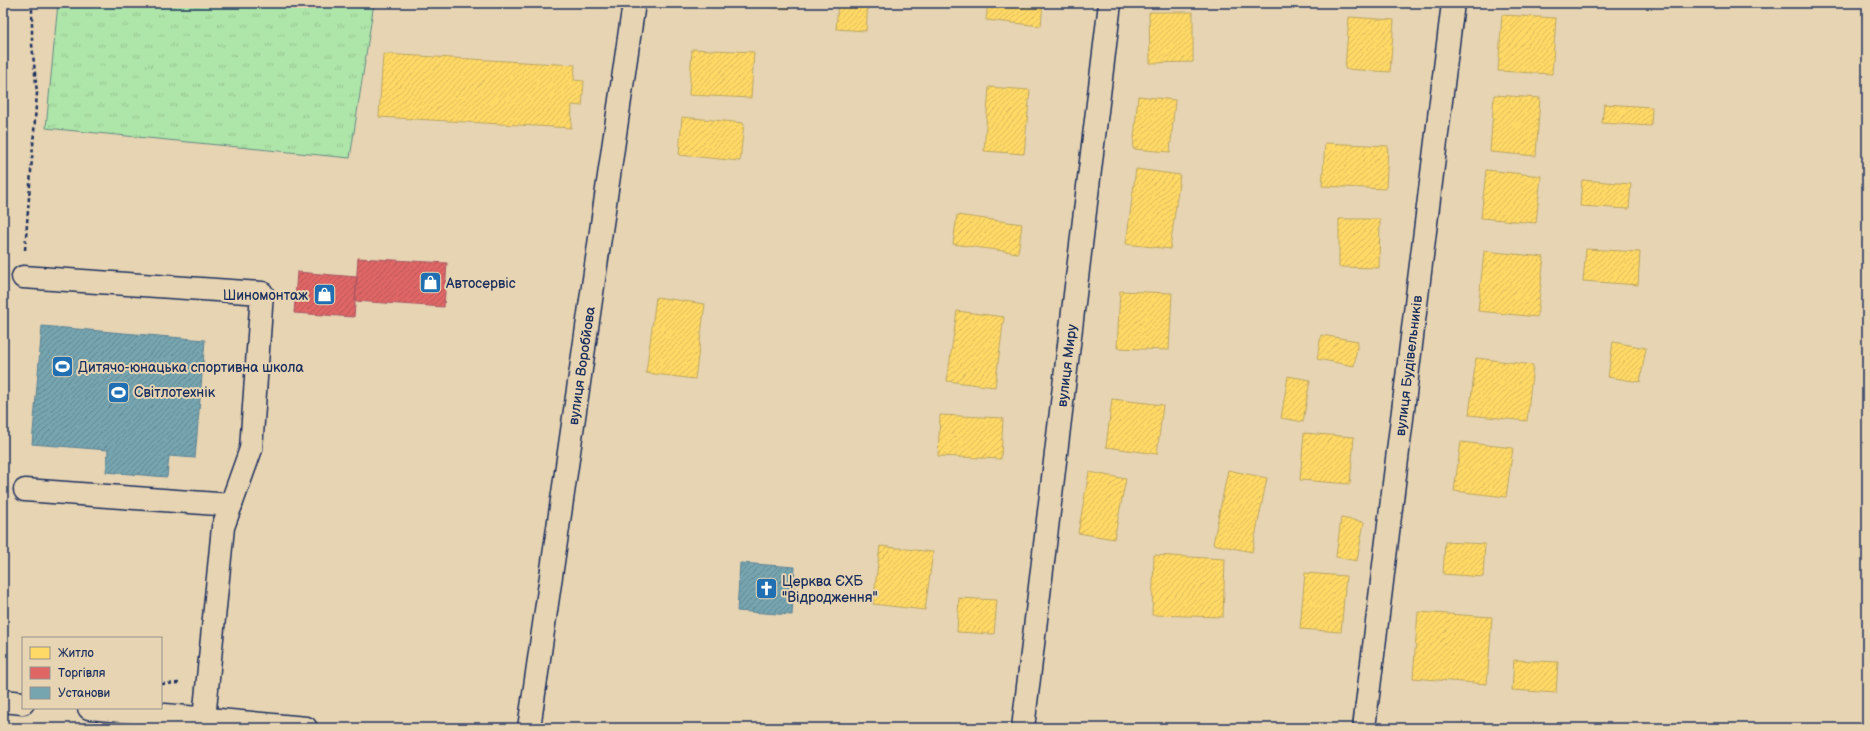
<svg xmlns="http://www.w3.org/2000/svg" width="1870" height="731" font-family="'Balsamiq Sans',sans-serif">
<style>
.grass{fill:url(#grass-tufts);stroke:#648a83}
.homes{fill:url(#homes-hatch);stroke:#bba664}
.shops{fill:url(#shops-hatch);stroke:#a55664}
.public{fill:url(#public-hatch);stroke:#5b8297}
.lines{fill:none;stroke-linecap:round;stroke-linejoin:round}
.minor-casing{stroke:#1b2f5e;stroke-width:25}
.path{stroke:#1b2f5e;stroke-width:2.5;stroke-dasharray:4 3;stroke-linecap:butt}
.minor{stroke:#e7d4b2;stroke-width:22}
.labels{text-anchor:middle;stroke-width:4;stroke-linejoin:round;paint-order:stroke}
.poi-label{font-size:14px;fill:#1b2f5e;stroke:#e7d4b2;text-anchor:start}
.street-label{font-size:14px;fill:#1b2f5e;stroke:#e7d4b2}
</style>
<defs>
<pattern id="grass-tufts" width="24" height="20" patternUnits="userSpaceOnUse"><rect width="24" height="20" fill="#aee5a8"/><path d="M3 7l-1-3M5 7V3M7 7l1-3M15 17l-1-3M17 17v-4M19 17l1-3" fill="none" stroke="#95c593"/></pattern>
<pattern id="homes-hatch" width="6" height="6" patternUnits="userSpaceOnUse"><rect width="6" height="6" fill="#ffd966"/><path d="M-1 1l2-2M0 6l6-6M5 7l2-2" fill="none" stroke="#dabb5b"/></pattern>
<pattern id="shops-hatch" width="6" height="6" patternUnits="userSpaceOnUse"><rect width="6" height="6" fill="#e06666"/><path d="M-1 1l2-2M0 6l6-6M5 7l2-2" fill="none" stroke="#b55457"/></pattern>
<pattern id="public-hatch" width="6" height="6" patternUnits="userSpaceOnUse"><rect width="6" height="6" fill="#76a5af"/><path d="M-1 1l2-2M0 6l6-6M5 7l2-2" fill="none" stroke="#608792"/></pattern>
</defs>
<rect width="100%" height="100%" fill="#e7d4b2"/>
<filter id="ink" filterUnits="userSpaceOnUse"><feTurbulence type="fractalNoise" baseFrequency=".025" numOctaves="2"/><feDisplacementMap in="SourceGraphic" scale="8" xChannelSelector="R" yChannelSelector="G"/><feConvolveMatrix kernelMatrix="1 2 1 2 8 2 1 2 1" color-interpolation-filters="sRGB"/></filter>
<g filter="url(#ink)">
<path class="grass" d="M58,3h316l-24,155 -304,-30z"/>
<path class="homes" d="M736,3h54l-1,6 -53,-4z
M838,3h30l-2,28 -30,-2z
M988,3h55l-2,23 -55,-6z
M1149,12h44v50l-43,1z
M1502,15l54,3 -4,56 -54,-3z
M1349,17l45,3 -4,52 -45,-3z
M692,49l62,3 -3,46 -62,-3z
M383,54l192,11 -1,15 10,1 -2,25 -10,-1 -1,23 -192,-11z
M989,87l41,3 -6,64 -40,-3z
M1494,95l46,3 -4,58 -46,-4z
M1138,96l37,4 -5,52 -37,-3z
M1604,104l48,3 -1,19 -49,-3z
M682,117l62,6 -4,38 -61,-6z
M1325,143l63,3 -2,43 -64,-3z
M1136,169l44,6 -10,74 -44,-5z
M1486,170l55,6 -5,47 -55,-5z
M1582,180l49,4 -2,25 -49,-3z
M957,215l65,9 -4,29 -65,-9z
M1339,219h41l-1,49 -40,-1z
M1586,249l54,3 -2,33 -55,-4z
M1484,251l60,6 -7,60 -59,-6z
M1120,291l52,2 -3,57 -52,-2z
M656,297l49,7 -10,75 -49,-6z
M957,311l47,6 -9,70 -48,-6z
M1321,335l37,6 -4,25 -37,-7z
M1613,342l33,6 -6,34 -32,-5z
M1476,358l57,7 -6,56 -58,-6z
M1288,376l22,4 -7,42 -22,-4z
M1112,399l51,6 -6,49 -51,-7z
M940,415l63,3 -2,41 -63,-3z
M1304,433l50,4 -4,47 -50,-4z
M1461,442l52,6 -7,49 -52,-6z
M1228,470l39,8 -15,74 -39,-8z
M1089,472l37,7 -12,60 -36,-6z
M1341,518l23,4 -7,39 -21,-4z
M1445,542l40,2 -2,33 -40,-3z
M880,546l53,6 -8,58 -52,-6z
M1154,555l71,4 -2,58 -71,-2z
M1305,573l41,3 -5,56 -41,-3z
M959,598l38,2 -3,34 -37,-2z
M1418,612l74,5 -5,67 -74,-6z
M1514,660l44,2 -2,31 -44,-3z"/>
<path class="shops" d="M358,258l89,5 -3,44 -89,-6z
M297,272l60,5 -3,40 -60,-4z"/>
<path class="public" d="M42,326l163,14 -10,118 -26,-2 -2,21 -61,-5 2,-22 -76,-6z
M740,563l55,4 -3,48 -55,-4z"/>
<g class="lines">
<defs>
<g id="minor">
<path d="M23,277l239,16 -11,156 -28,78 -19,192"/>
<path d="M25,490l206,15"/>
<path d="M3,701l20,2"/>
<path d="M89,708l217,20"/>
<path id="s1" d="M529,728l105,-725"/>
<path id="s2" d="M1023,728l87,-725"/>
<path id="s3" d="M1364,728l89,-725"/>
</g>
</defs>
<use href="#minor" class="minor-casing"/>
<path class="path" d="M25,250l12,-157 -5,-49v-41
M161,684l19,-1"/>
<use href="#minor" class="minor"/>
</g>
</g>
<defs>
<symbol id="shop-square" viewBox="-11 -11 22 22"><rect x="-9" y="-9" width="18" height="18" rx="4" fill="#1f6fb2" stroke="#e7d4b2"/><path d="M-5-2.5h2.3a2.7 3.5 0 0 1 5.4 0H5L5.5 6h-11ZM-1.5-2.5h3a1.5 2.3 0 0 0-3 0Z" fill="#fff"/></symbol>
<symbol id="stadium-square" viewBox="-11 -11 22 22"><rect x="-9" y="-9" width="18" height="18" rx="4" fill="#1f6fb2" stroke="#e7d4b2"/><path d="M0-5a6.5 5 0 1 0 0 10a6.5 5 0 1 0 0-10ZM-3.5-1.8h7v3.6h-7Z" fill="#fff"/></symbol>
<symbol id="church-square" viewBox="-11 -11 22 22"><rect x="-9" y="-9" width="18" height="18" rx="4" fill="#1f6fb2" stroke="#e7d4b2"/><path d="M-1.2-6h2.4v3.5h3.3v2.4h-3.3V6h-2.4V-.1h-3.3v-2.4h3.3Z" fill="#fff"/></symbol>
</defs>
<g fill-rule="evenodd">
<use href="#shop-square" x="418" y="270" width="25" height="25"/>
<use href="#shop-square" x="312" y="282" width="25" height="25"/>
<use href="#stadium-square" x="50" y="354" width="25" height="25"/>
<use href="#stadium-square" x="106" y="380" width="25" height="25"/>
<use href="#church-square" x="754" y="576" width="25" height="25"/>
</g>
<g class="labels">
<g class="poi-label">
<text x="446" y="288">Автосервіс</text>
<text x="308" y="300" text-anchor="end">Шиномонтаж</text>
<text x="78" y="372">Дитячо-юнацька спортивна школа</text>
<text x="134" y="397">Світлотехнік</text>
<text x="782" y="586">Церква ЄХБ<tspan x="782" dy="16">"Відродження"</tspan></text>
</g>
<g class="street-label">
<text dy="5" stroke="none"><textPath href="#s1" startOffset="366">вулиця Воробйова</textPath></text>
<text dy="5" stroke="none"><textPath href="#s2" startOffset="365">вулиця Миру</textPath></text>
<text dy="5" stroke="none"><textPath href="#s3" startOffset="365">вулиця Будівельників</textPath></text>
</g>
</g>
<rect width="1870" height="731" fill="none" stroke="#e7d4b2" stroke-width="16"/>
<rect x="8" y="8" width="1854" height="715" fill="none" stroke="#1b2f5e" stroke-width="1.5" filter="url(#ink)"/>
<rect x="22" y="637" width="140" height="72" fill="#e7d4b2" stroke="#959290"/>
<rect x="30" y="647" width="20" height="12" fill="#ffd966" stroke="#959290"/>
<text x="58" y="657" font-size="12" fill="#1b2f5e">Житло</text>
<rect x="30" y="667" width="20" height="12" fill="#e06666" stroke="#959290"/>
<text x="58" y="677" font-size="12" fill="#1b2f5e">Торгівля</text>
<rect x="30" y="687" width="20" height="12" fill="#76a5af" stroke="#959290"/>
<text x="58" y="697" font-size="12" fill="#1b2f5e">Установи</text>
</svg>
